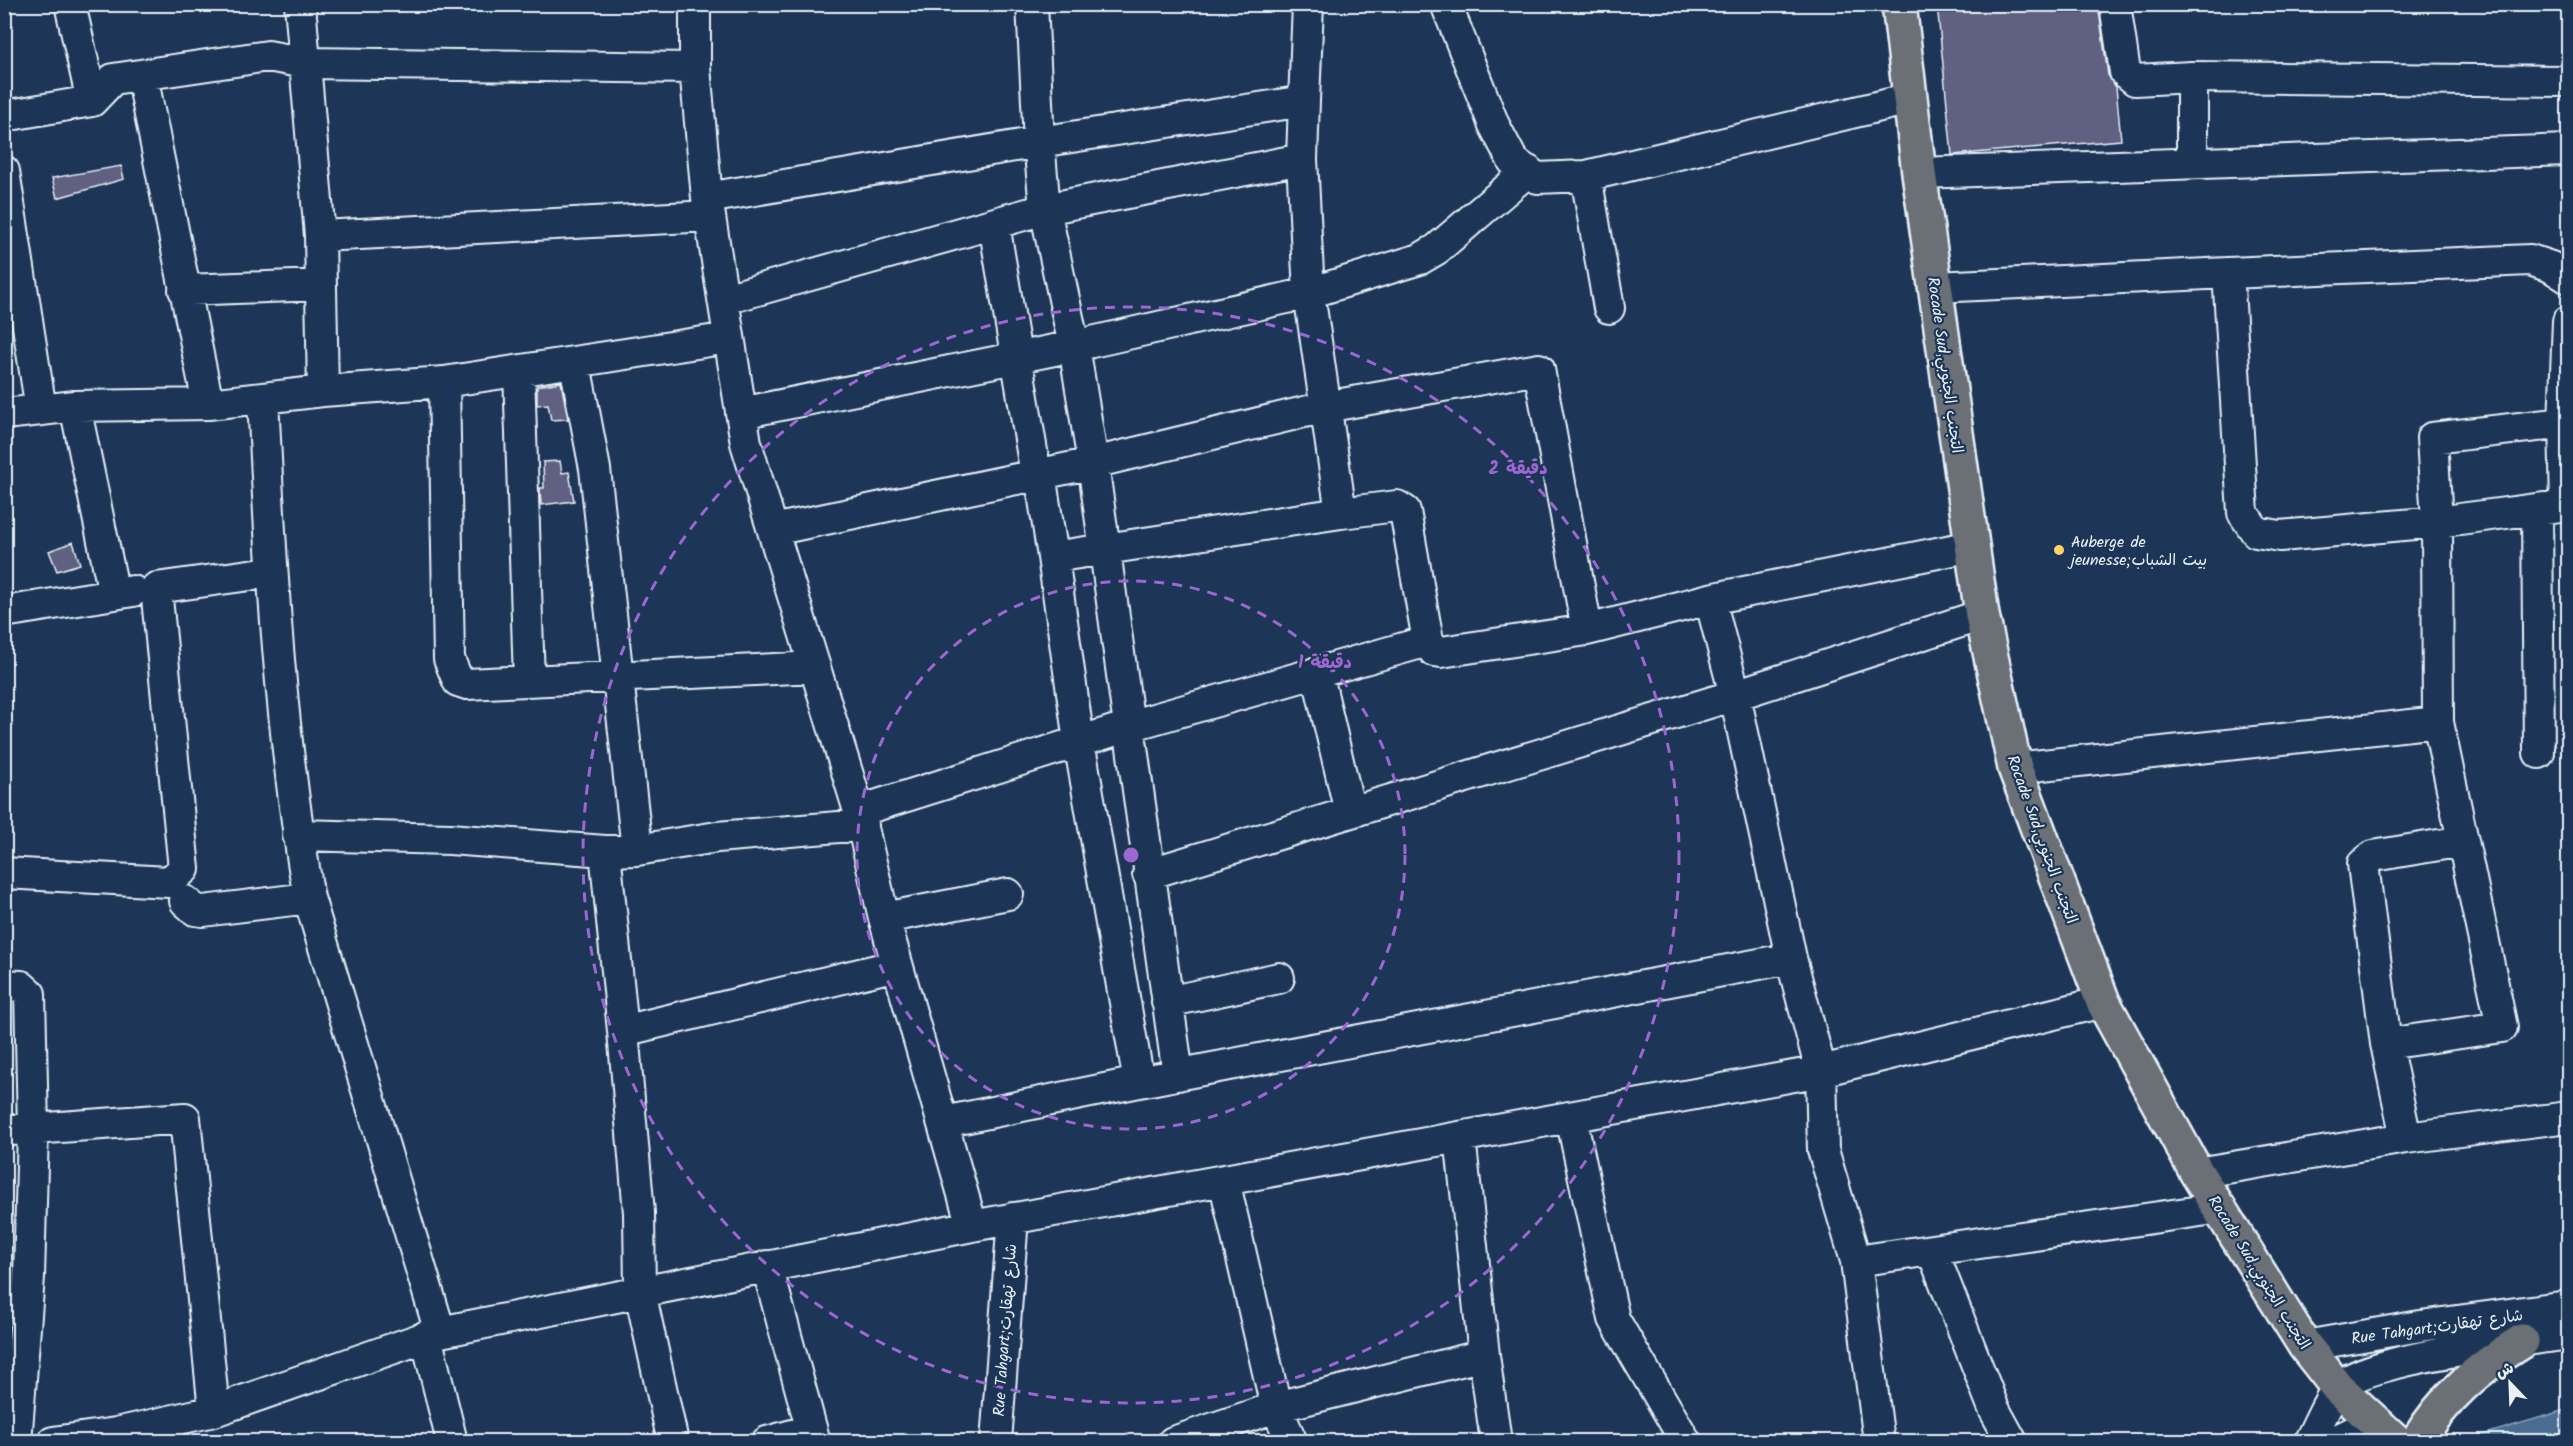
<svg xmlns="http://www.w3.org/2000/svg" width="2573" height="1446" font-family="Kalam,'Playpen Sans Arabic',sans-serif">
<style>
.water{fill:#486c90;stroke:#88a1ba;stroke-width:1.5}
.building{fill:#616183;stroke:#e8f1f8;stroke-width:1.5}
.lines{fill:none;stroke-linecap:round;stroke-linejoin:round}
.minor-casing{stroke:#e8f1f8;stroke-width:34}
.major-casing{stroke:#e8f1f8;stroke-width:38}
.minor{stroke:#1d3557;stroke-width:30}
.major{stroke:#6a7074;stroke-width:33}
.ring{fill:none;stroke:#9c67d0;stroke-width:3;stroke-dasharray:10 8}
.poi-dot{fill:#ffd166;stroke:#1d3557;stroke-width:2}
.labels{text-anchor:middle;stroke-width:4.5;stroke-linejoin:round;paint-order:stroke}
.street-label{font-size:16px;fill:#e8f1f8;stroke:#1d3557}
.poi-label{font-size:16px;fill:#e8f1f8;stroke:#1d3557;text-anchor:start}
.centre{fill:#9c67d0;stroke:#1d3557;stroke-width:3}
.ring-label{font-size:18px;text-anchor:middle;font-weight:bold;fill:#9c67d0;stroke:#1d3557;stroke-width:4.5;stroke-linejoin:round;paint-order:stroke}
</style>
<rect width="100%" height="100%" fill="#1d3557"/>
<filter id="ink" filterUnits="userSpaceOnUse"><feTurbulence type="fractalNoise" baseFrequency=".0167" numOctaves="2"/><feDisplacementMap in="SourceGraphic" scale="12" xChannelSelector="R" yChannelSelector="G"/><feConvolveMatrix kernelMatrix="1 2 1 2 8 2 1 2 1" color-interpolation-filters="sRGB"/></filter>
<g filter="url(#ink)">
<path class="water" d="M2568,1409v32h-99l10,-5z"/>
<path class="building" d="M1937,4h161l10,71 8,12 5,53 -169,15z
M121,166l3,13 -67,19 -5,-20z
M561,382l7,37 -17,1 -3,-16 -11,1v-19z
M560,461l2,12 7,-1 5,29 -33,4 -1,-17h4l-1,-26z
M73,542l7,22 -23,7 -8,-20z"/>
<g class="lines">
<defs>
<path id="minor" d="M70,4l22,97
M695,4v64l12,130 39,245 113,368 25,107 88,308 849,-155 282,-69
M1446,4l48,121 19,36 24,17 49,-2 324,-77
M2115,4l10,68 10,8 57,-3 376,4
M142,75l66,329
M2192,77v86
M4,116l88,-15 21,-22 155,-23 37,7 -5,-59
M1302,159l7,134 32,220 56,-7 8,5 23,130
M4,171l37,239 34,-4
M1919,173l649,-23
M1586,176l23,132
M707,198l332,-56 265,-41 4,-97
M994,224l42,251
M320,236l390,-20
M2568,278l-17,-11 -21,-7 -302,13 15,240 13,19 24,4 157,-14 131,-17
M1935,287l293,-14
M184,290l136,-5
M725,299l320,-90 257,-50 2,-58
M575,364l20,105 42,381
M519,371l10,310
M444,382l5,277 9,22 9,3 348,-17
M323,391l-3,-155 -15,-173 390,5
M741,413l333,-67 235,-53 111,-34 17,-10 91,-78
M4,414l37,-4
M1040,474l13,83 288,-44
M2566,505l-2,-82 4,-102
M2537,509l2,244
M773,530l320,-67 232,-56 214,-38 48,261
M1053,557l26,185 60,340
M114,594l-39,-188 133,-2 55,-6
M4,612l129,-21
M1317,672l33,140
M2015,768l423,-46
M859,811l270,-85 -36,-263 -19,-117 -29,-137 -6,-67 -7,-138
M298,835l152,4 155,12 32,-1 80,-13 146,-12
M2463,841l-25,-119 -1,-200 -5,-84 132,-15
M605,851l18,180 274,-66
M4,873l165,9 15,-13 -28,-281 115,-16
M1148,874l587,-179 -25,-96 262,-53
M185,901l10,9 8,1 106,-13
M884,918l124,-24
M1791,958l-56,-263 247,-80
M4,985l17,1 9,8 3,135 -29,1
M1167,1002l112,-24
M623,1031l16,182 1,79 33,150
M2386,1044l116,-17 -39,-186 -90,15 -10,8 23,180 20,94
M1178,1075l-49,-349 299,-85 6,10 7,1 146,-22 123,-31
M1571,1117l43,202 72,123
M944,1122l195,-40 652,-124 30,113 2,79 33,111 365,-53
M2197,1173l209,-35 162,-21
M1224,1180l52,227 16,35
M1932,1250l62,159 18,33
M1856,1261l23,181
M767,1266l48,176
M440,1332l-131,-434c-29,-165 -38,-332 -46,-500l60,-7 121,-9 285,-44
M426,1336l26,106
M2305,1346l115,-20 148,-20
M1484,1355l12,87
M16,1442l13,-165 4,-148 152,-11 29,293
M53,1442l63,-9 98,-22 226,-79 532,-106
M767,1442l44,-12
M996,1442l17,-224
M1173,1442l103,-35 208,-52 -24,-218
M2309,1442c9,-17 17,-38 28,-53 25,-31 188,-48 231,-55
M2333,1442l41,-20"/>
<path id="major" d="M1899,4l20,169 63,442 33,153 88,234 94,171 108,173 33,42 59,54
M2417,1442c27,-45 61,-74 105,-101"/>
</defs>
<use href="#minor" class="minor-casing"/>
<use href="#major" class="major-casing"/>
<use href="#minor" class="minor"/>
<use href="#major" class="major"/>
</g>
</g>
<g class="ring">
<circle cx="1131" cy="855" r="274"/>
<circle cx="1131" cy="855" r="548"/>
</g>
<circle class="poi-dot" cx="2059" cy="550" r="6"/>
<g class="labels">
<g class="street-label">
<text transform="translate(1946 365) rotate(82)" y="6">Rocade Sud,التجنب الجنوبي</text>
<text transform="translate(2043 839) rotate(70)" y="6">Rocade Sud,التجنب الجنوبي</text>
<text transform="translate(2260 1272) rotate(58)" y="6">Rocade Sud,التجنب الجنوبي</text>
<text transform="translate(2437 1326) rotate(-8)" y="6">Rue Tahgart;شارع تهقارت</text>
<text transform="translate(1004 1330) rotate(-86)" y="6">Rue Tahgart;شارع تهقارت</text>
</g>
<g class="poi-label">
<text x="2071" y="547">Auberge de<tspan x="2071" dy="18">jeunesse;بيت الشباب</tspan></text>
</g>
</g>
<circle cx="1131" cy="855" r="9" class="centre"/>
<g class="ring-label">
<text x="1518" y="474">2 دقيقة</text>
<text x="1325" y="668">1 دقيقة</text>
</g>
<rect width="2573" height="1446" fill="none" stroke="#1d3557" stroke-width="24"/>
<rect x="12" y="12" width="2549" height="1422" fill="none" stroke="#e8f1f8" stroke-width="2" filter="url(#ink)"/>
<g transform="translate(2510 1383) rotate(337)" stroke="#1d3557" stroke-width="4.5" paint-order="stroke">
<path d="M0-4.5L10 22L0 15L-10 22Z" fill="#e8f1f8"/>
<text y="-9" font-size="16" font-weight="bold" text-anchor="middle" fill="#e8f1f8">ش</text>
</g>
</svg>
